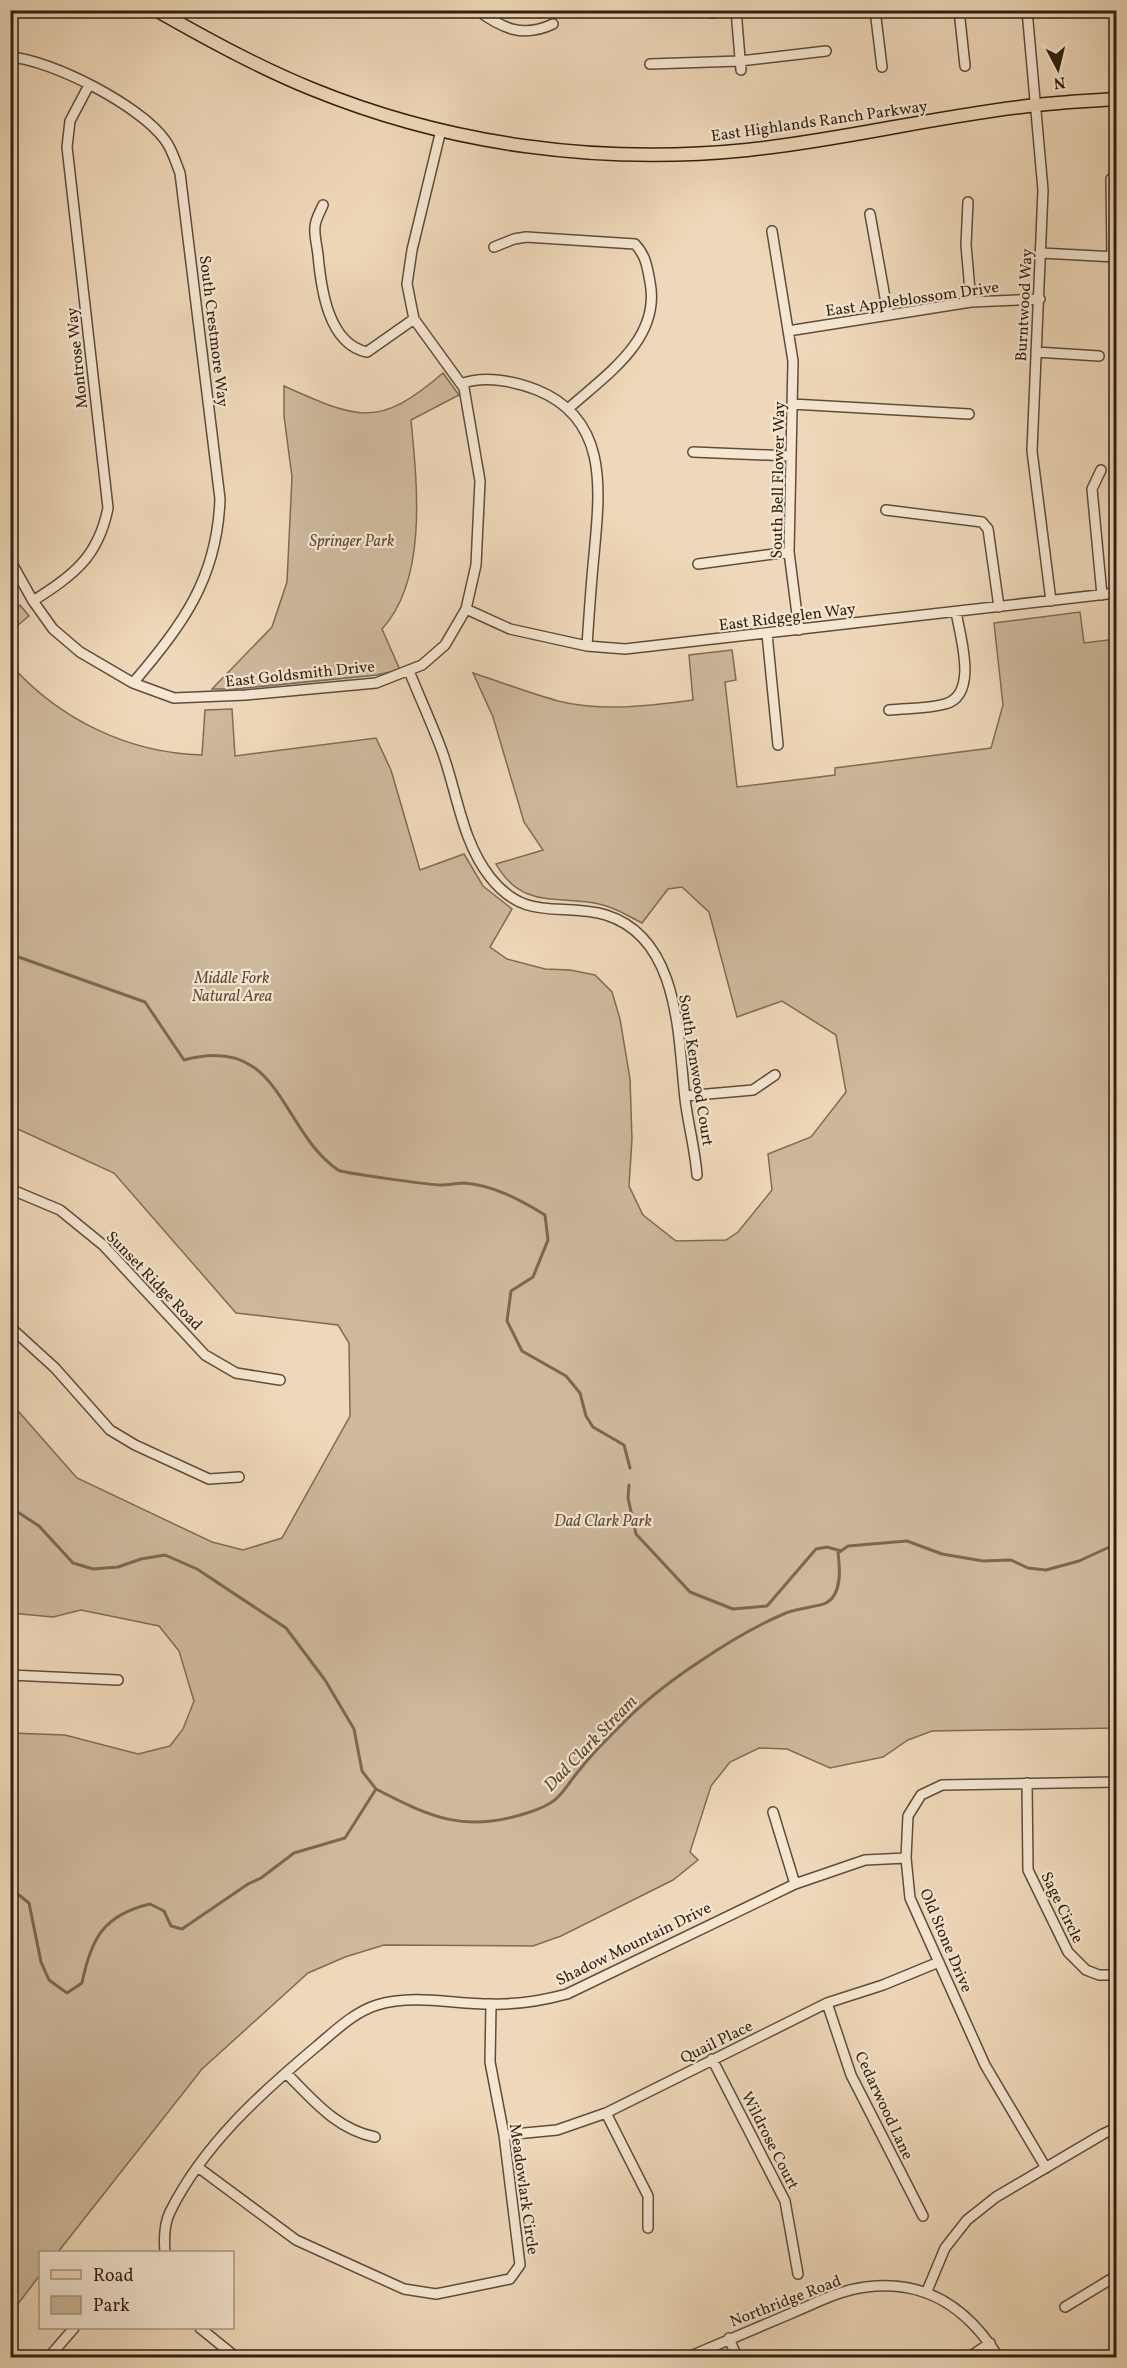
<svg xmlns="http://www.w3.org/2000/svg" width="1127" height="2368" font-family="Vollkorn,serif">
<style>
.green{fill:#ceb99c;stroke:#7e6c56;stroke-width:1.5}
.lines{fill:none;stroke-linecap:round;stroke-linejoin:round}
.stream{stroke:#7b6853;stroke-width:3}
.minor-casing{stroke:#5f4d3a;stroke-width:12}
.major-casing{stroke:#2f1f10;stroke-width:15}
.minor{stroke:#f5e6d2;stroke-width:9}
.major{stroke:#efd8b9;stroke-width:12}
.labels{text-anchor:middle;stroke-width:4.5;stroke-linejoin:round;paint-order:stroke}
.street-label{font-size:16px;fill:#2f1f10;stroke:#f5e6d2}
.park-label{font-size:16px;font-style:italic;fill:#5f4d3a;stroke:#f5e6d2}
.water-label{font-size:18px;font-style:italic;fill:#5b4a37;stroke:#f5e6d2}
</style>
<rect width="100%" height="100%" fill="#efd8b9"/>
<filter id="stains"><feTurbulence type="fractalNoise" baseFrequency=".00333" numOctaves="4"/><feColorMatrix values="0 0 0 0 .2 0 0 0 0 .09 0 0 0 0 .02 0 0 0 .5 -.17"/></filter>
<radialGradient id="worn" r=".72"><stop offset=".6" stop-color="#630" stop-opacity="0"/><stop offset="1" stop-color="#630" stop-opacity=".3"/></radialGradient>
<path class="green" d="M443,373l16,22 -48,25c6,63 17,159 -29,209l18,41 -23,5 -142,14h-23l60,-62 15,-45 5,-105 -8,-61v-30c74,33 94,43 159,-13z
M20,605l9,11 -18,15v-18z
M1080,612l4,31 32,-4v1089l-184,3 -24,9 -25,17 -53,11 -43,-19 -28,-1 -29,14 -19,24 -21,66 8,8 -25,20 -112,56 -28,10 -149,-1 -39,12 -37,16 -106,96 -144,183h-18v23l-29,38v-580l54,2 73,19 32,-8 13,-17 11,-28 -15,-50 -20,-25 -78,-16 -28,7 -42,-4v-210l66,75 135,64 31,8 39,-12 68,-122 -1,-73 -11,-18 -102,-12 -122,-140 -103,-47v-461c49,55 118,88 191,90l3,-45 27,-1 3,47 141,-18 15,32 29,100 44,-16 19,32 29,23 -22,38 17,12 38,10 25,1 25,5 17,17 8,27 10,60 2,60 -3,47 14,29 33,26 50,-1 12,-8 34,-42 -4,-36 43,-17 35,-45 -10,-57 -54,-34 -45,16 -28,-105 -27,-25 -14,2 -26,34c-14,-7 -27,-16 -43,-19 -40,-9 -77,6 -103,-40l47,-14 -19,-28 -31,-105 -20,-44c28,9 56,20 85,28 44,11 90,5 135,-1l-4,-45 43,-5 4,30 -11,2 12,105 98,-12v-7l156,-20 12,-43 -9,-82z"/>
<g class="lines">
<path class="stream" d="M10,954l135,48 39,58c97,-27 95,69 154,110 4,3 94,15 103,15 8,0 16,-2 23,-2 29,2 57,17 81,32l3,25 -15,37 -22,14 -4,30 15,30 44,25 14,17 6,23 7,11 31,18 6,23
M629,1485l-1,13 8,36 54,58 43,17 34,-3 49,-57 11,-2 14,4
M10,1507l29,19 34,37 20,6 25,-2 23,-8 24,-4 32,14 89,59 39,52 29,49 8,42 14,18
M10,1898l9,-3 10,8 12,59 8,18 18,13 15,-10c9,-44 21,-68 68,-79l14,7 7,15 11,3 66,-45 13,-6 33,-25 51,-15 31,-49c56,29 89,44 151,24 35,-11 33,-20 54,-45 11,-14 24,-27 37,-40 24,-25 52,-47 81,-66 28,-19 56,-36 87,-49 11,-5 32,-6 40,-10 16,-8 14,-36 12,-50l10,-7 59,-5 35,13 41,7 28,-1 17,8 18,2 33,-9 37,-17"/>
<defs>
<path id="minor" d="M477,10c26,19 46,28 76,14
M704,10l7,3 21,-3
M736,10l5,60
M875,10l7,57
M959,10l6,56
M1027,10l16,180 -11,261 19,150
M10,57c42,3 131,49 155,83 7,9 11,23 15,33l40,326c-3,80 -37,125 -87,184
M650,64l90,-3 86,-10
M1111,179l1,78
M968,202l-2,43 5,57
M323,205c-3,7 -8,15 -8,22 -1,8 2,19 3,28 3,33 10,89 49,97l47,-33
M870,214l18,100
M772,231l21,130 -4,191 10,78
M494,247l20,-8 12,-2 109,7c11,12 12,22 15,38 11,57 -43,92 -81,126
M1041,253l75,4
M788,331l183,-29 69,-3
M1036,352l63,4
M461,384c23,-9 53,-3 76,6 72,29 63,100 57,165 -3,30 -5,60 -7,91
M792,404l177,10
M693,452l97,4
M1101,470l-9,19 10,106
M886,510l96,12 6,7 11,78
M10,560l23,41 20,28 27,23 53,31 41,15 72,-3 130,-12 46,-18 23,-20 21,-36 10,-44 4,-84 -16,-93 -50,-69 -7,-35 5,-34 29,-120
M698,564l91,-12
M33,601c40,-26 65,-43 75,-93l-41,-361 3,-26 19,-36
M466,609l44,20 77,17 38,3 491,-56
M767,634l11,111
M409,671c11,27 23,53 33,80 15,41 20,91 48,126 36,46 70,25 116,38 74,23 72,122 79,184 3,25 10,50 12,76
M889,710c17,-2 38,-1 56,-6 34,-9 15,-68 11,-92
M685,1096l68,-6 22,-15
M10,1189l50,21 43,35 102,110 31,18 44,7
M10,1327l45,41 55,62 25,15 74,34 30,-2
M10,1675l108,5
M1027,1783l1,87 40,82 18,18 13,5h17
M773,1812l22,72
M827,2003l24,72 72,141
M712,2059l73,142 13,73
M286,2073c27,27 50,56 89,64
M606,2113l42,83v32
M504,2135l53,-5 49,-17 221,-110 56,-18 56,-23
M199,2168l97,72 108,49 32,5 74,-15 10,-14 -16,-130 -14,-73 1,-57
M1046,2168l-61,-103 -75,-167 -4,-40 2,-42 13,-21 21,-10 174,-3
M165,2252c-1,-12 -1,-28 5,-40 33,-67 91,-119 147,-166 18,-15 37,-34 60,-41 37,-11 76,-1 113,-1 27,1 51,-3 77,-10l228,-110 70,-24 41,-2
M927,2291l18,-43 22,-28 29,-23 107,-63 13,-6
M1065,2307l51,-31
M200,2328l37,30
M729,2338l8,20
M48,2358l26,-30
M686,2358c36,-15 71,-30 106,-45 24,-10 48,-23 74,-26 60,-8 102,21 133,71
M968,2358l22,-15"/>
<path id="major" d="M156,10c51,29 102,57 156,79 137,56 287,76 435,61 97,-10 193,-35 290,-45 26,-3 53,-4 79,-6"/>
</defs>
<use href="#minor" class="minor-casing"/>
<use href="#major" class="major-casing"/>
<use href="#minor" class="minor"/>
<use href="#major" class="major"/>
</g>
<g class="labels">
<g class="street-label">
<text transform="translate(819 120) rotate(-8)" y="6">East Highlands Ranch Parkway</text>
<text transform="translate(912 298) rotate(-8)" y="6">East Appleblossom Drive</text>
<text transform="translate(1023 305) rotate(-87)" y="6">Burntwood Way</text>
<text transform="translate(215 331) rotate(83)" y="6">South Crestmore Way</text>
<text transform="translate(76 358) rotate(-96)" y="6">Montrose Way</text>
<text transform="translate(777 480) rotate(-89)" y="6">South Bell Flower Way</text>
<text transform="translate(787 616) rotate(-7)" y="6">East Ridgeglen Way</text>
<text transform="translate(300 673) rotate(-6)" y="6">East Goldsmith Drive</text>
<text transform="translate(697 1070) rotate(81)" y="6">South Kenwood Court</text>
<text transform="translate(155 1280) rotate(46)" y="6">Sunset Ridge Road</text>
<text transform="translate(1063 1907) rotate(64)" y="6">Sage Circle</text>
<text transform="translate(947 1940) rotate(67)" y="6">Old Stone Drive</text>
<text transform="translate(633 1943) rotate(-26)" y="6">Shadow Mountain Drive</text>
<text transform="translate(716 2041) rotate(-26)" y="6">Quail Place</text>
<text transform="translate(885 2105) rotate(65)" y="6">Cedarwood Lane</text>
<text transform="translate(771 2140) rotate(63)" y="6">Wildrose Court</text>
<text transform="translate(525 2189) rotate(82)" y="6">Meadowlark Circle</text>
<text transform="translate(785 2300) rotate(-21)" y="6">Northridge Road</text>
</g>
<g class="park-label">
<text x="352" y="546">Springer Park</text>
<text x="232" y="983">Middle Fork<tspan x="232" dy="18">Natural Area</tspan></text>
<text x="603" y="1526">Dad Clark Park</text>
</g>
<g class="water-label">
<text transform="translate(590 1743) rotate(-46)" y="6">Dad Clark Stream</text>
</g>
</g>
<rect width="1127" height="2368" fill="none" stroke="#efd8b9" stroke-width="36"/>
<rect x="12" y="12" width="1103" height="2344" fill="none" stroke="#2f1f10" stroke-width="3"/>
<rect x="18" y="18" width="1091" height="2332" fill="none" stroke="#2f1f10" stroke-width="1.5"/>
<rect x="39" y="2251" width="195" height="78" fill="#f5e6d2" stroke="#a69684" stroke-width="1.5"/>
<rect x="51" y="2270" width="30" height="9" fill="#efd8b9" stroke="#a69684" stroke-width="1.5"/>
<text x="93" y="2281" font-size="18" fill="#2f1f10">Road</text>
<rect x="51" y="2296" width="30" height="18" fill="#ceb99c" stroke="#a69684" stroke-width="1.5"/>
<text x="93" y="2311" font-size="18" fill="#2f1f10">Park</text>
<g transform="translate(1058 69) rotate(173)" stroke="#f5e6d2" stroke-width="4.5" paint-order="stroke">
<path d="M0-4.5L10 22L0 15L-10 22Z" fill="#2f1f10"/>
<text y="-9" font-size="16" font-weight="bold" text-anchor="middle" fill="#2f1f10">N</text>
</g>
<rect width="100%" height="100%" filter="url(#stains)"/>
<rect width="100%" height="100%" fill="url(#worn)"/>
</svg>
